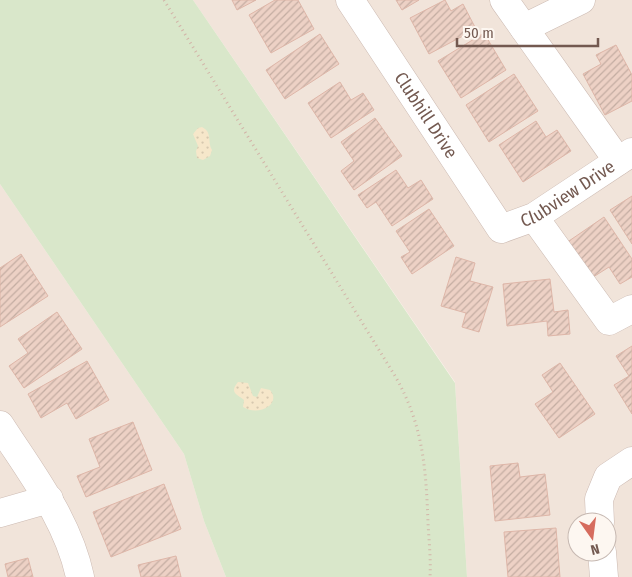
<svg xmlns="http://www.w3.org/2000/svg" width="632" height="577" font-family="'Fira Sans Condensed',sans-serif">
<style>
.residential{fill:#f1e4da;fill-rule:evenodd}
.green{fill:#d9e7ca}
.sand{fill:url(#sand-dots)}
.building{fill:url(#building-hatch);stroke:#deb6a8}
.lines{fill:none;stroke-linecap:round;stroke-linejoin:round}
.minor-casing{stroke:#ccbab2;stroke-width:29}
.path{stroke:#d2b4a8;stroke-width:3;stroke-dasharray:1 4;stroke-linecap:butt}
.minor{stroke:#fff;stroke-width:28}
.labels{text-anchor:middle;stroke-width:4;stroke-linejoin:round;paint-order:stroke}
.street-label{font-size:18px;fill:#735950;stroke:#fdf7f1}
</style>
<defs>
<pattern id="sand-dots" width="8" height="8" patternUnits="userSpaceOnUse" patternTransform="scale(1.25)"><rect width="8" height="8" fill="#f6e7ca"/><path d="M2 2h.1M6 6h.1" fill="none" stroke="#d6c8af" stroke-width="1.8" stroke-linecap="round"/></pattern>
<pattern id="building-hatch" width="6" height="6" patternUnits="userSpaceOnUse" patternTransform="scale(1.25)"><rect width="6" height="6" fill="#edd1c5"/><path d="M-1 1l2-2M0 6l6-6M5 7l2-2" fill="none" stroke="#c4ada2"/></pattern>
</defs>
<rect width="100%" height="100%" fill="#faf3eb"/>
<path class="residential" d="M193,0h439v577h-165l-12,-195zM577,522h30v30h-30z
M0,184l184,270 20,67 22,56h-226z"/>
<path class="green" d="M0,0h193l262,383 12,194h-241l-22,-56 -20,-67 -184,-270z"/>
<path class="sand" d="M202,127c11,6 5,14 10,23l-2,6 -7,4 -6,-2 -1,-7 2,-5 -5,-12 5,-6z
M238,382l10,1 5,13 4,1 4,-9 9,2c12,14 -11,27 -27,17l1,-7c-7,-6 -15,-7 -6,-18z"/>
<path class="building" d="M232,0h24l-19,10z
M275,0h23l16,29 -43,24 -22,-38z
M396,0h23l-17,10z
M445,0l6,11 12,-7 13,25 -47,25 -19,-36z
M484,33l22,37 -45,28 -23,-37z
M320,34l19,30 -54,35 -19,-29z
M616,45l16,30v26l-27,14 -22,-41 18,-10 -5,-9z
M514,74l24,37 -49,31 -23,-37z
M340,82l11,18 12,-7 11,17 -43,28 -23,-35z
M375,118l27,38 -48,34 -13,-19 13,-10 -13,-19z
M536,121l10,16 11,-7 14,21 -48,31 -24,-37z
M396,170l12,18 13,-8 12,19 -41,27 -16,-24 -9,6 -9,-13z
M632,196v48l-22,-34z
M429,209l25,37 -42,28 -11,-17 9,-5 -14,-21z
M604,217l28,42v18l-12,7 -11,-17 -19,12 -24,-36z
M21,254l27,42 -48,31v-59z
M456,257l19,6 -5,18 23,6 -14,45 -17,-5 4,-14 -25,-7z
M550,279l4,33 14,-2 2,24 -22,2 -1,-15 -40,5 -4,-42z
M57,312l25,37 -58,39 -15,-22 19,-13 -10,-14z
M632,346v68l-18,-29 15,-9 -13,-20z
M87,361l22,39 -33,19 -9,-16 -26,15 -13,-24z
M560,363l35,51 -36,24 -24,-34 18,-12 -11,-17z
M133,422l19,48 -66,27 -9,-21 23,-9 -11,-28z
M518,463l2,14 25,-3 5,41 -55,6 -5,-55z
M164,484l17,45 -70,28 -18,-45z
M556,528l4,49h-52l-4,-45z
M176,556l5,21h-40l-3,-12z
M28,558l5,19h-25l-3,-13z"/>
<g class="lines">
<defs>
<g id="minor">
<path id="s1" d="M350,0l151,229 33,-12 98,-65"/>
<path d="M504,0l114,161"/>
<path d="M524,28l57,-28"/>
<path d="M534,217l75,104 23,-12"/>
<path d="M0,425c31,48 68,95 80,152"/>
<path d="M0,513l49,-14"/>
<path d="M600,522l-1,-23 9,-22 24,-16"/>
<path d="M602,552l2,25"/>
</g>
</defs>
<use href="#minor" class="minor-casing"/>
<path class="path" d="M164,0l231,376c28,48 31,92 33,147 1,18 3,36 2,54"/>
<use href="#minor" class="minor"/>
</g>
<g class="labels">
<g class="street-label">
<text dy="6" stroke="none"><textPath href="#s1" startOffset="138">Clubhill Drive</textPath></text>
<text dy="6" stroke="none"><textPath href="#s1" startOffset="350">Clubview Drive</textPath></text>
</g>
</g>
<g transform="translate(592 537) rotate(166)"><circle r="24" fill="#fdf7f1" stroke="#c6b8b1"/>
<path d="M0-4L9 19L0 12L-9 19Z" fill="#d66c5e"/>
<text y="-8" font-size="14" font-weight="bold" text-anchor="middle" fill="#735950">N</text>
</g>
<path d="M457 38v8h141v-8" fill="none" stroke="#735950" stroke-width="2.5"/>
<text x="464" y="38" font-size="15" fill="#735950" stroke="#fdf7f1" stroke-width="4" paint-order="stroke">50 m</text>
</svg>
